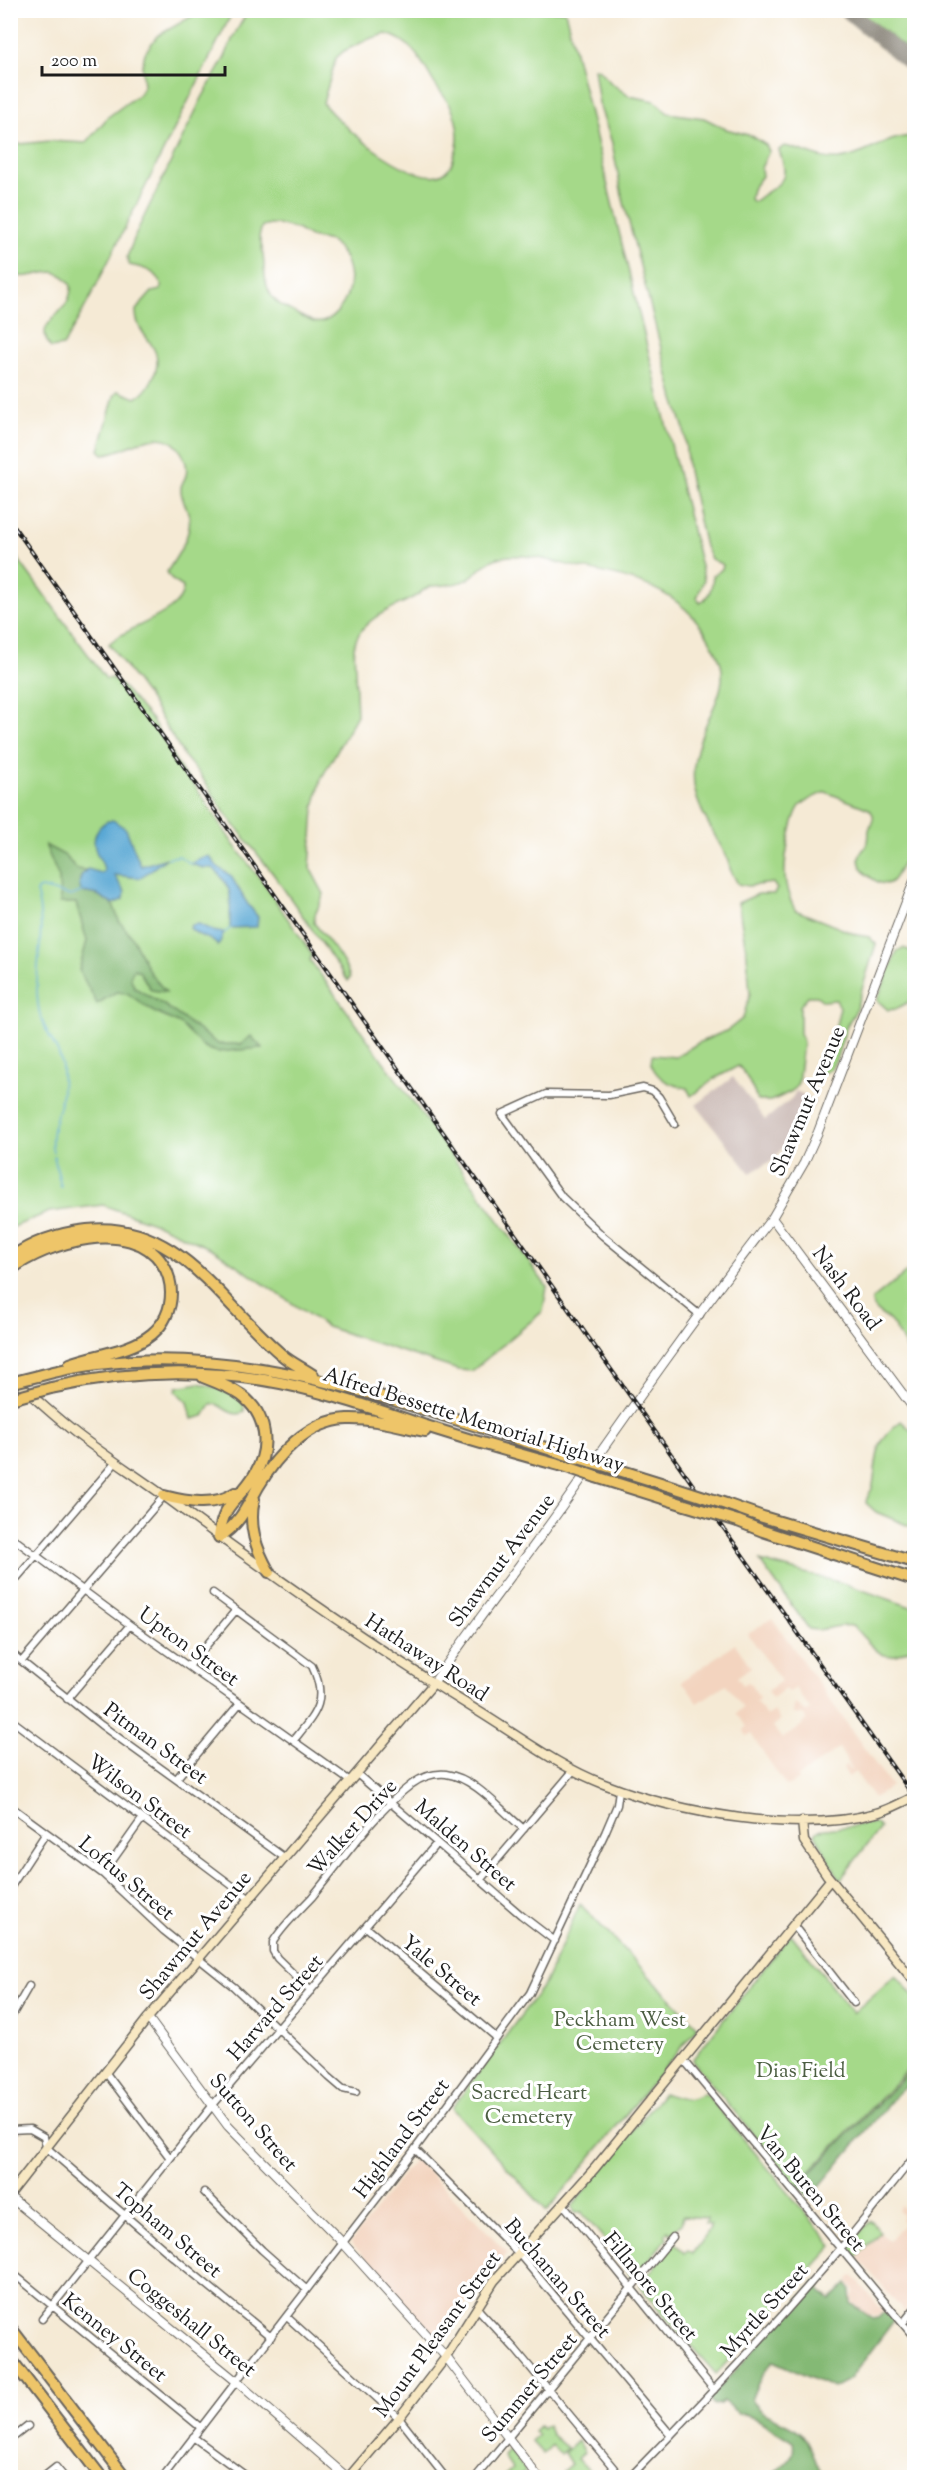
<svg xmlns="http://www.w3.org/2000/svg" width="925" height="2488" font-family="'Sorts Mill Goudy',serif">
<style>
.built{fill:#f3d4bf}
.industrial{fill:#cfc0bb}
.green{fill:#a5d989;stroke:#607a52;stroke-width:1.5;fill-rule:evenodd}
.forest{fill:#84b975;stroke:#506a48;stroke-width:1.5}
.water{fill:#5aa8d4;stroke:#3b6278;stroke-width:1.5}
.lines{fill:none;stroke-linecap:round;stroke-linejoin:round}
.stream{stroke:#5aa8d4;stroke-width:1.5}
.taxiway{stroke:#888378;stroke-width:16}
.minor-casing{stroke:#68645d;stroke-width:9}
.tertiary-casing{stroke:#68645d;stroke-width:10}
.secondary-casing{stroke:#68645d;stroke-width:11}
.motorway-casing{stroke:#68645d;stroke-width:14}
.minor{stroke:#fff;stroke-width:6}
.tertiary{stroke:#fff;stroke-width:8}
.secondary{stroke:#f8e8c3;stroke-width:8}
.motorway{stroke:#eec569;stroke-width:10}
.rail-casing{stroke:#1c1c1c;stroke-width:4}
.rail{stroke:#fff;stroke-width:1.5;stroke-dasharray:4.5;stroke-linecap:butt}
.motorway-bridge-casing{stroke:#68645d;stroke-width:14;stroke-linecap:butt}
.motorway-bridge{stroke:#eec569;stroke-width:10}
.labels{text-anchor:middle;stroke-width:6;stroke-linejoin:round;paint-order:stroke}
.street-label{font-size:21px;fill:#1c1c1c;stroke:#fff}
.park-label{font-size:21px;fill:#4c5e42;stroke:#fff}
</style>
<rect width="100%" height="100%" fill="#fff"/>
<filter id="ink" filterUnits="userSpaceOnUse"><feTurbulence type="fractalNoise" baseFrequency=".0167" numOctaves="2"/><feDisplacementMap in="SourceGraphic" scale="12" xChannelSelector="R" yChannelSelector="G"/><feConvolveMatrix kernelMatrix="1 2 1 2 8 2 1 2 1" color-interpolation-filters="sRGB"/></filter>
<filter id="wash" filterUnits="userSpaceOnUse"><feTurbulence type="fractalNoise" baseFrequency=".008" numOctaves="4" result="noise"/><feDisplacementMap in="SourceGraphic" scale="24" xChannelSelector="R" yChannelSelector="G"/><feGaussianBlur stdDeviation="1.35" result="paint"/><feColorMatrix in="noise" values="0 0 0 0 0 0 0 0 0 0 0 0 0 0 0 0 0 1.4 0 .05"/><feComposite in="paint" operator="in"/></filter>
<g filter="url(#wash)">
<rect width="100%" height="100%" fill="#f5ead5"/>
<path class="built" d="M772,1618l119,168 -17,12 -19,-26 -7,5 -5,-10 4,-2 2,4h3l-13,-21 -41,29 1,3 -13,6 -35,-52 -4,2 -4,-6 3,-3 -10,-14 7,-5 -17,-24 -28,19 -16,-22 53,-37 16,23 -14,10 6,8 6,-3 11,16 -4,3 10,15 8,-5 6,10 -7,5 9,13 19,-13 6,-6 -4,-5 -10,-1 1,-11 12,9 4,-3 -15,-21 -7,4 -3,-3 -13,9 -5,-7 14,-10 -33,-47z
M415,2158l93,95 -27,25 -41,65 -89,-101z
M901,2206l13,15v78l-10,13 -46,-54 22,-25 10,8 15,-18 -4,-4 2,-3 -5,-6z
M853,2275l30,36 -6,5 -9,-1 -14,-12 -2,-4 2,-8 -6,-10z"/>
<path class="industrial" d="M733,1077l32,43 27,-22 4,-7 20,10 -7,11 -4,-2 -30,49 -25,14 -54,-68z"/>
<path class="green" d="M201,11h32l-144,289 -26,46 -12,2c-18,-25 10,-30 17,-48 2,-4 3,-10 3,-14 -16,-30 -40,0 -60,-13v-128l39,-4 36,2 22,-26 31,-23 5,-8 -2,-21 3,-12 12,-17z
M248,11h317l139,568 -7,19 3,5c10,-6 12,-16 13,-27l9,-7 1,-4 -12,-6 -6,-12 -17,-76 -4,-42 -10,-30 -52,-204 -10,-52 -13,-39 -5,-36 4,1 13,14 18,13 26,5 13,12 36,5 22,11 26,7 14,9 3,6 -8,17 1,8 -10,13 -2,10 3,3c4,-2 7,-5 11,-8 24,-14 23,-19 15,-44l5,-4c19,3 37,15 55,13 28,-3 47,-23 75,-23v707c-5,9 -10,19 -16,29 -2,3 -4,9 -9,11 -9,4 -27,-10 -29,-19 -3,-10 3,-13 7,-20 3,-5 1,-10 2,-14 3,-9 8,-13 0,-21l-43,-17c-7,2 -19,8 -25,13 -9,9 -17,55 -16,69 0,13 4,24 10,36l62,25 12,2 7,7 -21,68 -8,13 -11,35 -5,9 -13,6 -3,-3v-10l17,-19 8,-36 -4,-7 -13,1 -6,-5h-9l-8,10v27l3,9 -5,41 -6,8 -14,7 -8,3h-12c-5,-10 -12,-30 -20,-35l-22,12 -25,18 -4,-8c-17,-3 -29,-8 -36,-24l1,-9 24,2 22,-14 30,-13 15,-12 7,-24 -3,-39 -9,-52 20,-9h16l3,-5 -4,-6 -25,3 -10,-2 -8,-15 -1,-8c-29,-55 -51,-73 -22,-139 7,-15 17,-34 15,-52 -1,-12 -8,-22 -14,-33 -29,-49 -74,-58 -126,-69 -28,-5 -51,-16 -80,-11 -13,2 -21,11 -30,19 -6,6 -17,8 -26,9 -5,1 -12,0 -17,2 -7,2 -9,8 -15,10 -22,12 -55,22 -60,50l3,68 -36,64 -7,29 -4,60 14,26 -9,21 -1,8c11,13 32,38 36,55l-2,3 -74,-106 -49,-62 -24,-37 -17,-20 -36,-59 -39,-53c16,-18 76,-30 74,-57l-11,-7 -5,-8c7,-12 18,-26 21,-40 6,-22 -8,-28 -7,-44 0,-5 4,-8 5,-13 3,-13 -7,-33 -21,-36 -21,-5 -42,14 -62,15l-4,-4 15,-54 4,-5 18,7c8,-4 12,-11 16,-18 18,-36 -18,-41 -16,-70l16,-18 9,-2c3,-17 -19,-23 -32,-25l-2,-8 11,-28 64,-131 23,-41 8,-20zM386,34c25,6 35,26 47,47 5,9 13,16 18,26 7,15 10,34 3,49 -1,4 -3,10 -6,13 -24,29 -110,-45 -125,-66l13,-45 8,-7 25,-12zM270,224h8l19,5 13,8 21,4c22,19 25,48 7,70 -6,7 -14,13 -24,11 -5,-2 -12,-5 -17,-8 -9,-5 -16,-7 -23,-15 -15,-18 -6,-42 -15,-62l3,-11z
M859,11h55v44z
M10,548l96,131 6,-1 10,8 30,34 31,53 12,13 39,59 30,39 48,70 -2,6 237,327 -4,24 -71,60 -14,-1 -131,-43 -113,-77 -55,-25 -56,-20 -54,7 -38,16z
M903,948l11,4v47l-18,10 -8,1 -11,-10 20,-49z
M908,1271l6,8v78c-11,-8 -14,-26 -24,-36 -7,-7 -19,-9 -18,-21z
M199,1383l32,9 13,12v8c-10,6 -19,-4 -28,-8l-5,1 -7,11 -12,3 -4,-17 -12,-11 1,-4z
M901,1421l13,12v95l-38,-16 -10,-9c0,-7 6,-11 7,-18 5,-30 1,-44 28,-64z
M760,1561l85,23 69,24v39c-28,14 -30,12 -52,-11 -4,-4 -5,-7 -10,-10 -15,-3 -29,7 -43,3z
M875,1823l5,5 -40,52 -25,-46 3,-4z
M580,1904l118,123 -151,184 -95,-103 93,-125z
M791,1934l62,79 43,-38 18,22v66l-118,123 -104,-126z
M663,2093c15,5 25,10 40,0l3,1 127,152 -117,128 -58,-65 -18,-24 32,-40 3,-2 9,10 4,-3 5,3 17,-24v-4l-5,-1 1,-6 -23,-2 -2,8 -10,10 -3,-4 -3,4 2,4 -34,41 -20,-26 -1,-5 -30,-35h-7l-3,-7z
M871,2221l9,11 -23,25 -8,-9 9,-15z
M547,2425l4,9 16,14 -7,6 -8,-9 -9,9 -12,-13 7,-6 -4,-4 5,-5 3,3z
M577,2441l7,11 -6,7 17,18h-26l-6,-6 8,-7 -7,-11z
M509,2449l17,22 -8,6h-15l9,-8 -8,-12z"/>
<path class="forest" d="M45,845l19,10 13,14 8,1 -4,6 6,16 11,3 15,9 6,17 13,16 18,36 16,19 -15,-2 -12,-19 -5,-2 -4,8 5,11 29,17 54,39h23l10,-8 11,12 -44,4 -8,-2 -9,-5 -21,-21 -26,-12 -27,-19 -11,-1 -19,12 -18,-34 8,-29 -11,-38h-16l-1,-25z
M914,2066v13l-18,16 -86,103 -12,-12z
M817,2280l5,4 -3,6 11,10 17,-17 3,7 1,13 22,16 5,-1 9,-9 8,10 -45,60 -17,9 -60,-27c-11,13 -16,23 -22,39 12,19 40,20 54,38 9,11 10,28 19,39h-57c12,-9 30,-17 26,-35l-36,-23 -19,-6 -15,-12 -3,3 -7,1 -4,-6z"/>
<path class="water" d="M113,820l13,9 15,37 26,-8 -27,20 -26,-3 11,17 -1,7 -11,5 -15,-9 -16,-3c-5,-8 -2,-19 6,-23l13,4 3,-2c0,-7 -4,-11 -7,-17 -7,-15 0,-32 16,-34z
M209,856l8,10 14,10 16,27 11,14 -1,10 -27,1c-1,-30 7,-37 -17,-60h-10l-12,-4 7,-5z
M199,924l14,7 11,2 -6,13c-9,-12 -18,-6 -28,-18l1,-3z"/>
<g class="lines">
<path class="stream" d="M168,858l11,-2 12,8
M224,933l7,-5
M53,1152c-4,-17 2,-29 6,-45 3,-11 4,-25 3,-37 0,-20 -17,-36 -22,-55 -10,-42 9,-81 -4,-123l2,-3 4,-1 29,8 12,-5
M54,1156l7,31"/>
<path class="taxiway" d="M847,10l67,56"/>
</g>
</g>
<g filter="url(#ink)">
<g class="lines">
<defs>
<path id="minor" d="M675,1124l-16,-27 -6,-6 -10,-3 -34,7 -63,-1 -44,20 60,83 41,39 97,79
M10,1536l120,89 220,156
M10,1586l106,-124
M213,1593l99,73c17,35 3,48 -18,74
M10,1652l91,73 184,133
M22,1661l142,-165
M190,1665l46,-55
M67,1699l63,-74
M10,1719l240,180
M357,1774l164,141 34,26
M177,1778l63,-75
M10,1806l93,68 61,57 70,56 95,90 14,12 13,3
M103,1874l39,-55
M481,1879l92,-108
M10,1888l36,-55
M794,1926l60,77
M366,1927l131,111
M311,1991l-34,-33 -4,-7v-9c10,-17 26,-31 39,-45 28,-34 65,-87 100,-113 10,-7 22,-11 34,-10 30,4 55,37 78,55
M10,2019l19,-33
M683,2059l231,278
M106,2073l64,85
M10,2130l20,-1 14,8 2,10 126,109 99,81
M415,2149l104,105 152,181
M204,2192l58,58 44,39
M563,2204l151,186
M10,2271l190,156
M477,2308l38,41 107,129
M287,2317l112,101 47,60
M42,2319l170,-213 225,-263
M903,2323l11,-14
M193,2437l56,41
M10,2440l18,-14
M42,2478l14,-11 9,11
M162,2478l253,-329 115,-156 75,-160 12,-28 2,-15
M475,2478l198,-241
M629,2478c73,-74 144,-150 211,-229 25,-30 49,-61 74,-92"/>
<path id="tertiary" d="M772,1218l142,191
M433,1684c43,-64 92,-124 136,-187 66,-94 132,-188 203,-279l32,-55 14,-31 96,-251
M148,2018l80,108 114,116 104,115 93,121
M10,2197l226,184 112,97"/>
<path id="secondary" d="M10,1375c22,21 44,41 67,59 31,24 63,44 94,67 98,73 198,143 302,207 43,26 84,58 131,76 75,29 193,51 272,29 13,-3 26,-11 38,-16
M802,1821l2,20 23,34 87,106
M10,2194l138,-176 285,-334
M348,2478l51,-60 47,-61 48,-76 101,-113 235,-288"/>
<path id="motorway" d="M10,1258c23,-16 50,-25 77,-28 92,-10 134,74 195,125 9,8 21,13 31,20
M10,1270c36,-28 121,-53 152,-7 6,9 9,19 9,30 0,16 -7,31 -19,41 -22,18 -56,20 -82,30
M38,1376c184,-50 367,30 540,82
M203,1377c13,5 27,10 38,18 26,19 30,52 14,79 -16,27 -32,27 -36,63
M51,1388c69,-16 143,-19 213,-8 55,9 108,28 162,46 47,15 95,29 144,42
M606,1466l61,19
M596,1477l89,28
M164,1496c23,6 50,11 71,-3
M254,1499c-6,27 2,50 15,73
M726,1504l37,13 151,45
M738,1521l25,10 151,49
M219,1537c20,-12 28,-30 39,-50 19,-32 49,-66 89,-68 26,-1 53,7 78,12
M10,2327l116,151
M10,2358l92,120"/>
</defs>
<use href="#minor" class="minor-casing"/>
<use href="#tertiary" class="tertiary-casing"/>
<use href="#secondary" class="secondary-casing"/>
<use href="#motorway" class="motorway-casing"/>
<use href="#minor" class="minor"/>
<use href="#tertiary" class="tertiary"/>
<use href="#secondary" class="secondary"/>
<use href="#motorway" class="motorway"/>
<defs>
<path id="rail" d="M10,521l904,1276"/>
</defs>
<use href="#rail" class="rail-casing"/>
<use href="#rail" class="rail"/>
<defs>
<path id="motorway-bridge" d="M10,1383l28,-7
M11,1399l40,-11
M578,1458l28,8
M570,1468l26,9
M667,1485l59,19
M685,1505l53,16"/>
</defs>
<use href="#motorway-bridge" class="motorway-bridge-casing"/>
<use href="#motorway-bridge" class="motorway-bridge"/>
</g>
</g>
<g class="labels">
<g class="street-label">
<text transform="translate(807 1101) rotate(-67)" y="7">Shawmut Avenue</text>
<text transform="translate(847 1288) rotate(53)" y="7">Nash Road</text>
<text transform="translate(474 1419) rotate(17)" y="7">Alfred Bessette Memorial Highway</text>
<text transform="translate(501 1560) rotate(-53)" y="7">Shawmut Avenue</text>
<text transform="translate(189 1646) rotate(36)" y="7">Upton Street</text>
<text transform="translate(427 1657) rotate(33)" y="7">Hathaway Road</text>
<text transform="translate(156 1743) rotate(36)" y="7">Pitman Street</text>
<text transform="translate(140 1796) rotate(37)" y="7">Wilson Street</text>
<text transform="translate(352 1827) rotate(-48)" y="7">Walker Drive</text>
<text transform="translate(466 1845) rotate(41)" y="7">Malden Street</text>
<text transform="translate(127 1878) rotate(40)" y="7">Loftus Street</text>
<text transform="translate(195 1935) rotate(-50)" y="7">Shawmut Avenue</text>
<text transform="translate(442 1970) rotate(40)" y="7">Yale Street</text>
<text transform="translate(275 2007) rotate(-49)" y="7">Harvard Street</text>
<text transform="translate(254 2122) rotate(49)" y="7">Sutton Street</text>
<text transform="translate(401 2138) rotate(-53)" y="7">Highland Street</text>
<text transform="translate(811 2188) rotate(50)" y="7">Van Buren Street</text>
<text transform="translate(168 2230) rotate(40)" y="7">Topham Street</text>
<text transform="translate(558 2278) rotate(49)" y="7">Buchanan Street</text>
<text transform="translate(651 2286) rotate(50)" y="7">Fillmore Street</text>
<text transform="translate(764 2310) rotate(-48)" y="7">Myrtle Street</text>
<text transform="translate(192 2322) rotate(39)" y="7">Coggeshall Street</text>
<text transform="translate(437 2334) rotate(-54)" y="7">Mount Pleasant Street</text>
<text transform="translate(115 2337) rotate(39)" y="7">Kenney Street</text>
<text transform="translate(529 2387) rotate(-50)" y="7">Summer Street</text>
</g>
<g class="park-label">
<text x="620" y="2026">Peckham West<tspan x="620" dy="24">Cemetery</tspan></text>
<text x="801" y="2077">Dias Field</text>
<text x="529" y="2099">Sacred Heart<tspan x="529" dy="24">Cemetery</tspan></text>
</g>
</g>
<rect width="925" height="2488" fill="none" stroke="#fff" stroke-width="36"/>
<path d="M42 66v9h183v-9" fill="none" stroke="#1c1c1c" stroke-width="3"/>
<text x="51" y="66" font-size="18" fill="#1c1c1c" stroke="#ffffff" stroke-width="4.5" paint-order="stroke">200 m</text>
</svg>
